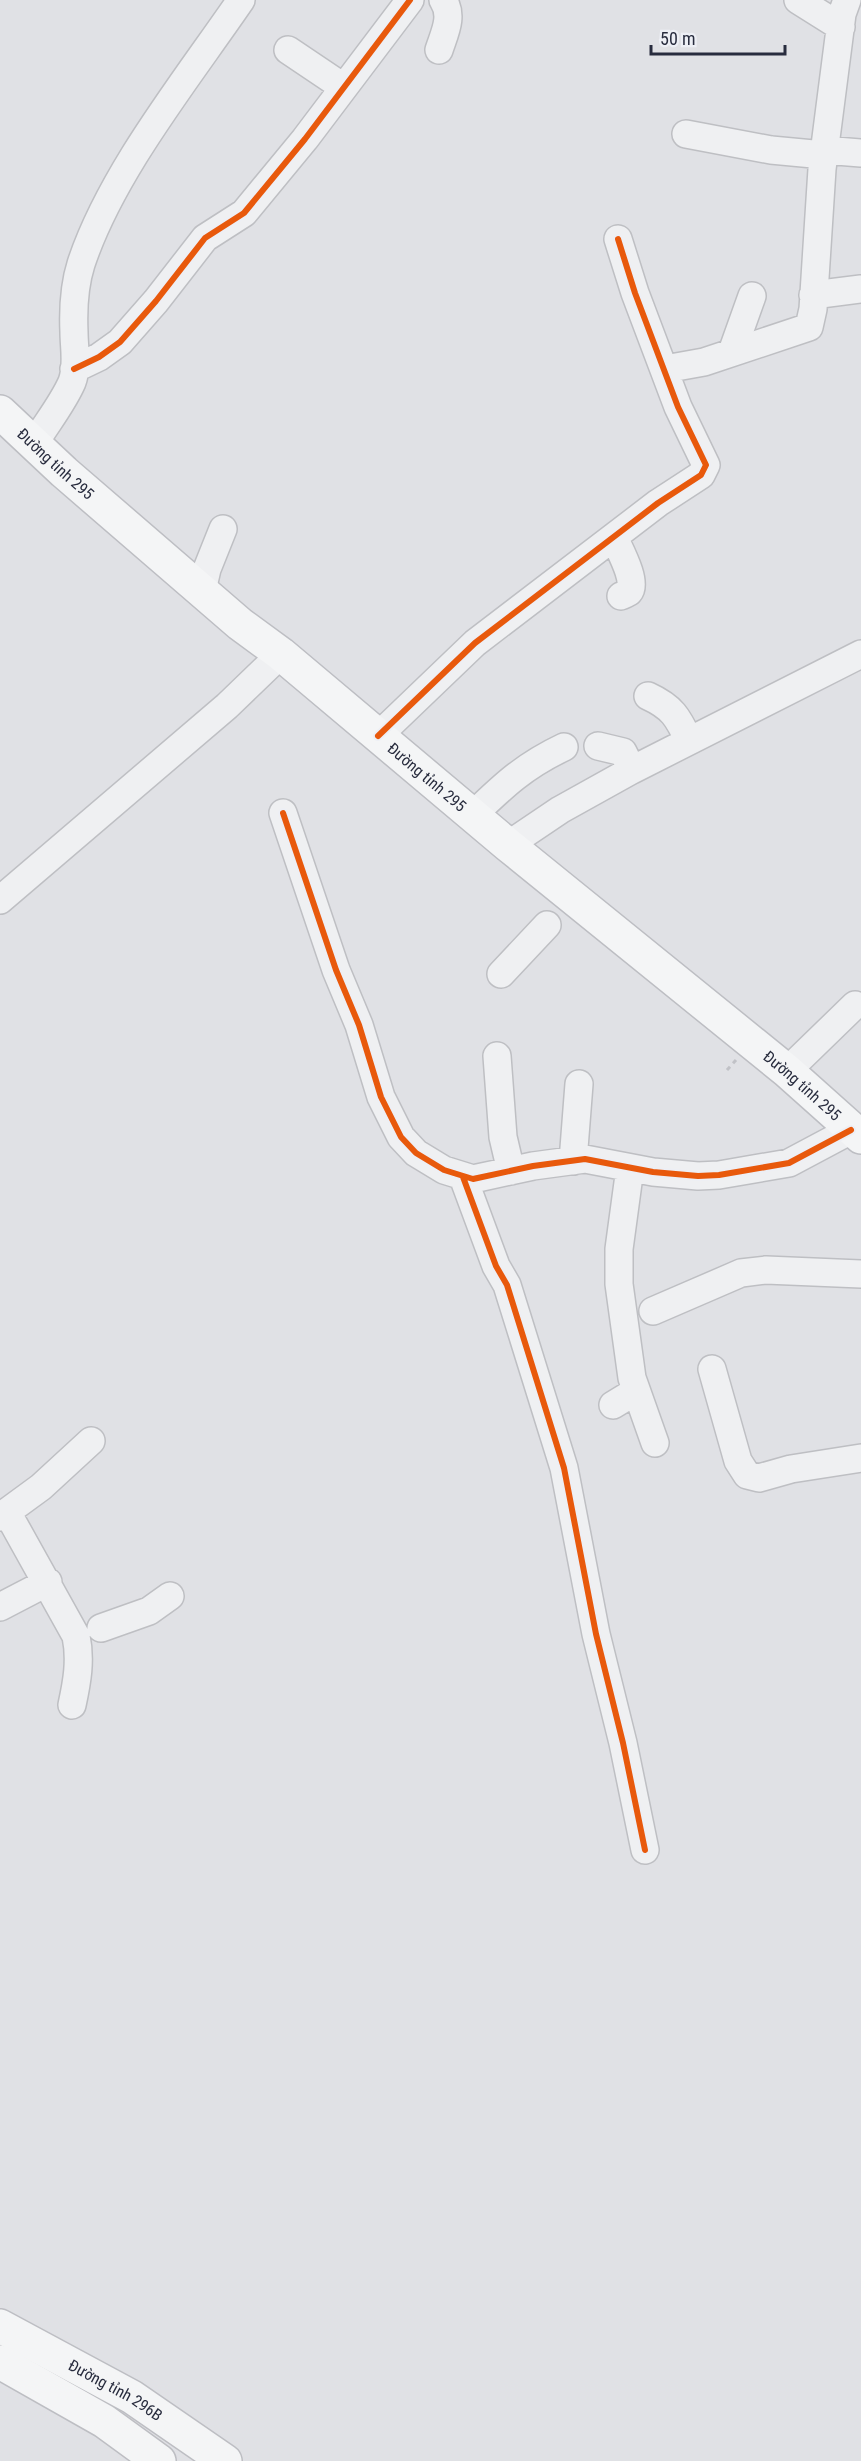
<svg xmlns="http://www.w3.org/2000/svg" width="861" height="2461" font-family="'Roboto Condensed',sans-serif">
<style>
.lines{fill:none;stroke-linecap:round;stroke-linejoin:round}
.minor-casing{stroke:#bebfc3;stroke-width:30}
.major-casing{stroke:#bdbec3;stroke-width:36}
.path{stroke:#c1c2c7;stroke-width:3;stroke-dasharray:4.5 4.5;stroke-linecap:butt}
.minor{stroke:#eff0f2;stroke-width:27}
.major{stroke:#f4f5f6;stroke-width:33}
.cycleway-casing{stroke:#edeff5;stroke-width:10}
.cycleway{stroke:#e8590c;stroke-width:6}
.labels{text-anchor:middle;stroke-width:4.5;stroke-linejoin:round;paint-order:stroke}
.street-label{font-size:16px;fill:#282c3e;stroke:#edeff5}
</style>
<rect width="100%" height="100%" fill="#e0e1e5"/>
<g class="lines">
<defs>
<path id="minor" d="M798,0l43,27
M288,50l55,37
M439,50c5,-16 15,-34 4,-50
M686,134l85,16 53,5
M824,150l37,3
M813,295l48,-6
M732,352l20,-56
M74,369l25,-12 21,-15 36,-41 49,-63 39,-25 61,-74 105,-139
M665,369l39,-7 105,-35 4,-18 9,-140 20,-155 5,-14
M34,444c12,-20 29,-41 38,-62 6,-16 2,-34 2,-50 -1,-23 0,-46 7,-68 30,-91 106,-185 160,-264
M614,537c4,10 24,45 15,55 0,0 -7,4 -8,4
M202,591l5,-22 16,-40
M648,696c24,11 30,21 41,45
M378,736l97,-93 183,-140 43,-28 5,-10 -28,-58 -43,-114 -17,-54
M598,746l25,6 9,18
M283,813l53,157 23,55 22,72 20,40 15,16 28,17 29,9 60,-13 52,-7 68,13 45,4 21,-1 70,-12 62,-33
M473,815c31,-30 51,-49 91,-68
M508,845l52,-35 72,-40 229,-116
M0,900l227,-194 54,-52
M501,974l46,-49
M497,1056l6,81 8,34
M787,1071l68,-66
M573,1161l6,-77
M630,1168l-11,81v35l13,94 23,65
M463,1177l33,89 11,19 57,183 32,166 27,109 22,107
M653,1311l88,-38 25,-3 95,4
M712,1369l26,92 9,14 12,3 32,-9 70,-11
M613,1405l23,-14
M7,1512l69,124c5,24 1,46 -4,69
M0,1517l41,-30 50,-46
M0,1607l48,-25
M101,1628l48,-17 21,-15"/>
<g id="major">
<path id="s1" d="M0,412l64,60 176,152 41,30 227,191 279,226 74,66"/>
<path id="s2" d="M0,2326l132,71 93,64"/>
<path d="M0,2362l104,59 55,40"/>
</g>
</defs>
<use href="#minor" class="minor-casing"/>
<use href="#major" class="major-casing"/>
<path class="path" d="M727,1070l9,-10"/>
<use href="#minor" class="minor"/>
<use href="#major" class="major"/>
<defs>
<path id="cycleway" d="M74,369l25,-12 21,-15 36,-41 49,-63 39,-25 61,-74 105,-139
M378,736l97,-93 183,-140 43,-28 5,-10 -28,-58 -43,-114 -17,-54
M283,813l53,157 23,55 22,72 20,40 15,16 28,17 29,9 60,-13 52,-7 68,13 45,4 21,-1 70,-12 62,-33
M463,1177l33,89 11,19 57,183 32,166 27,109 22,107"/>
</defs>
<use href="#cycleway" class="cycleway-casing"/>
<use href="#cycleway" class="cycleway"/>
</g>
<g class="labels">
<g class="street-label">
<text dy="6" stroke="none"><textPath href="#s1" startOffset="76">Đường tỉnh 295</textPath></text>
<text dy="6" stroke="none"><textPath href="#s1" startOffset="562">Đường tỉnh 295</textPath></text>
<text dy="6" stroke="none"><textPath href="#s1" startOffset="1048">Đường tỉnh 295</textPath></text>
<text dy="6" stroke="none"><textPath href="#s2" startOffset="132">Đường tỉnh 296B</textPath></text>
</g>
</g>
<path d="M651 45v9h134v-9" fill="none" stroke="#282c3e" stroke-width="3"/>
<text x="660" y="45" font-size="18" fill="#282c3e" stroke="#edeff5" stroke-width="4.5" paint-order="stroke">50 m</text>
</svg>
